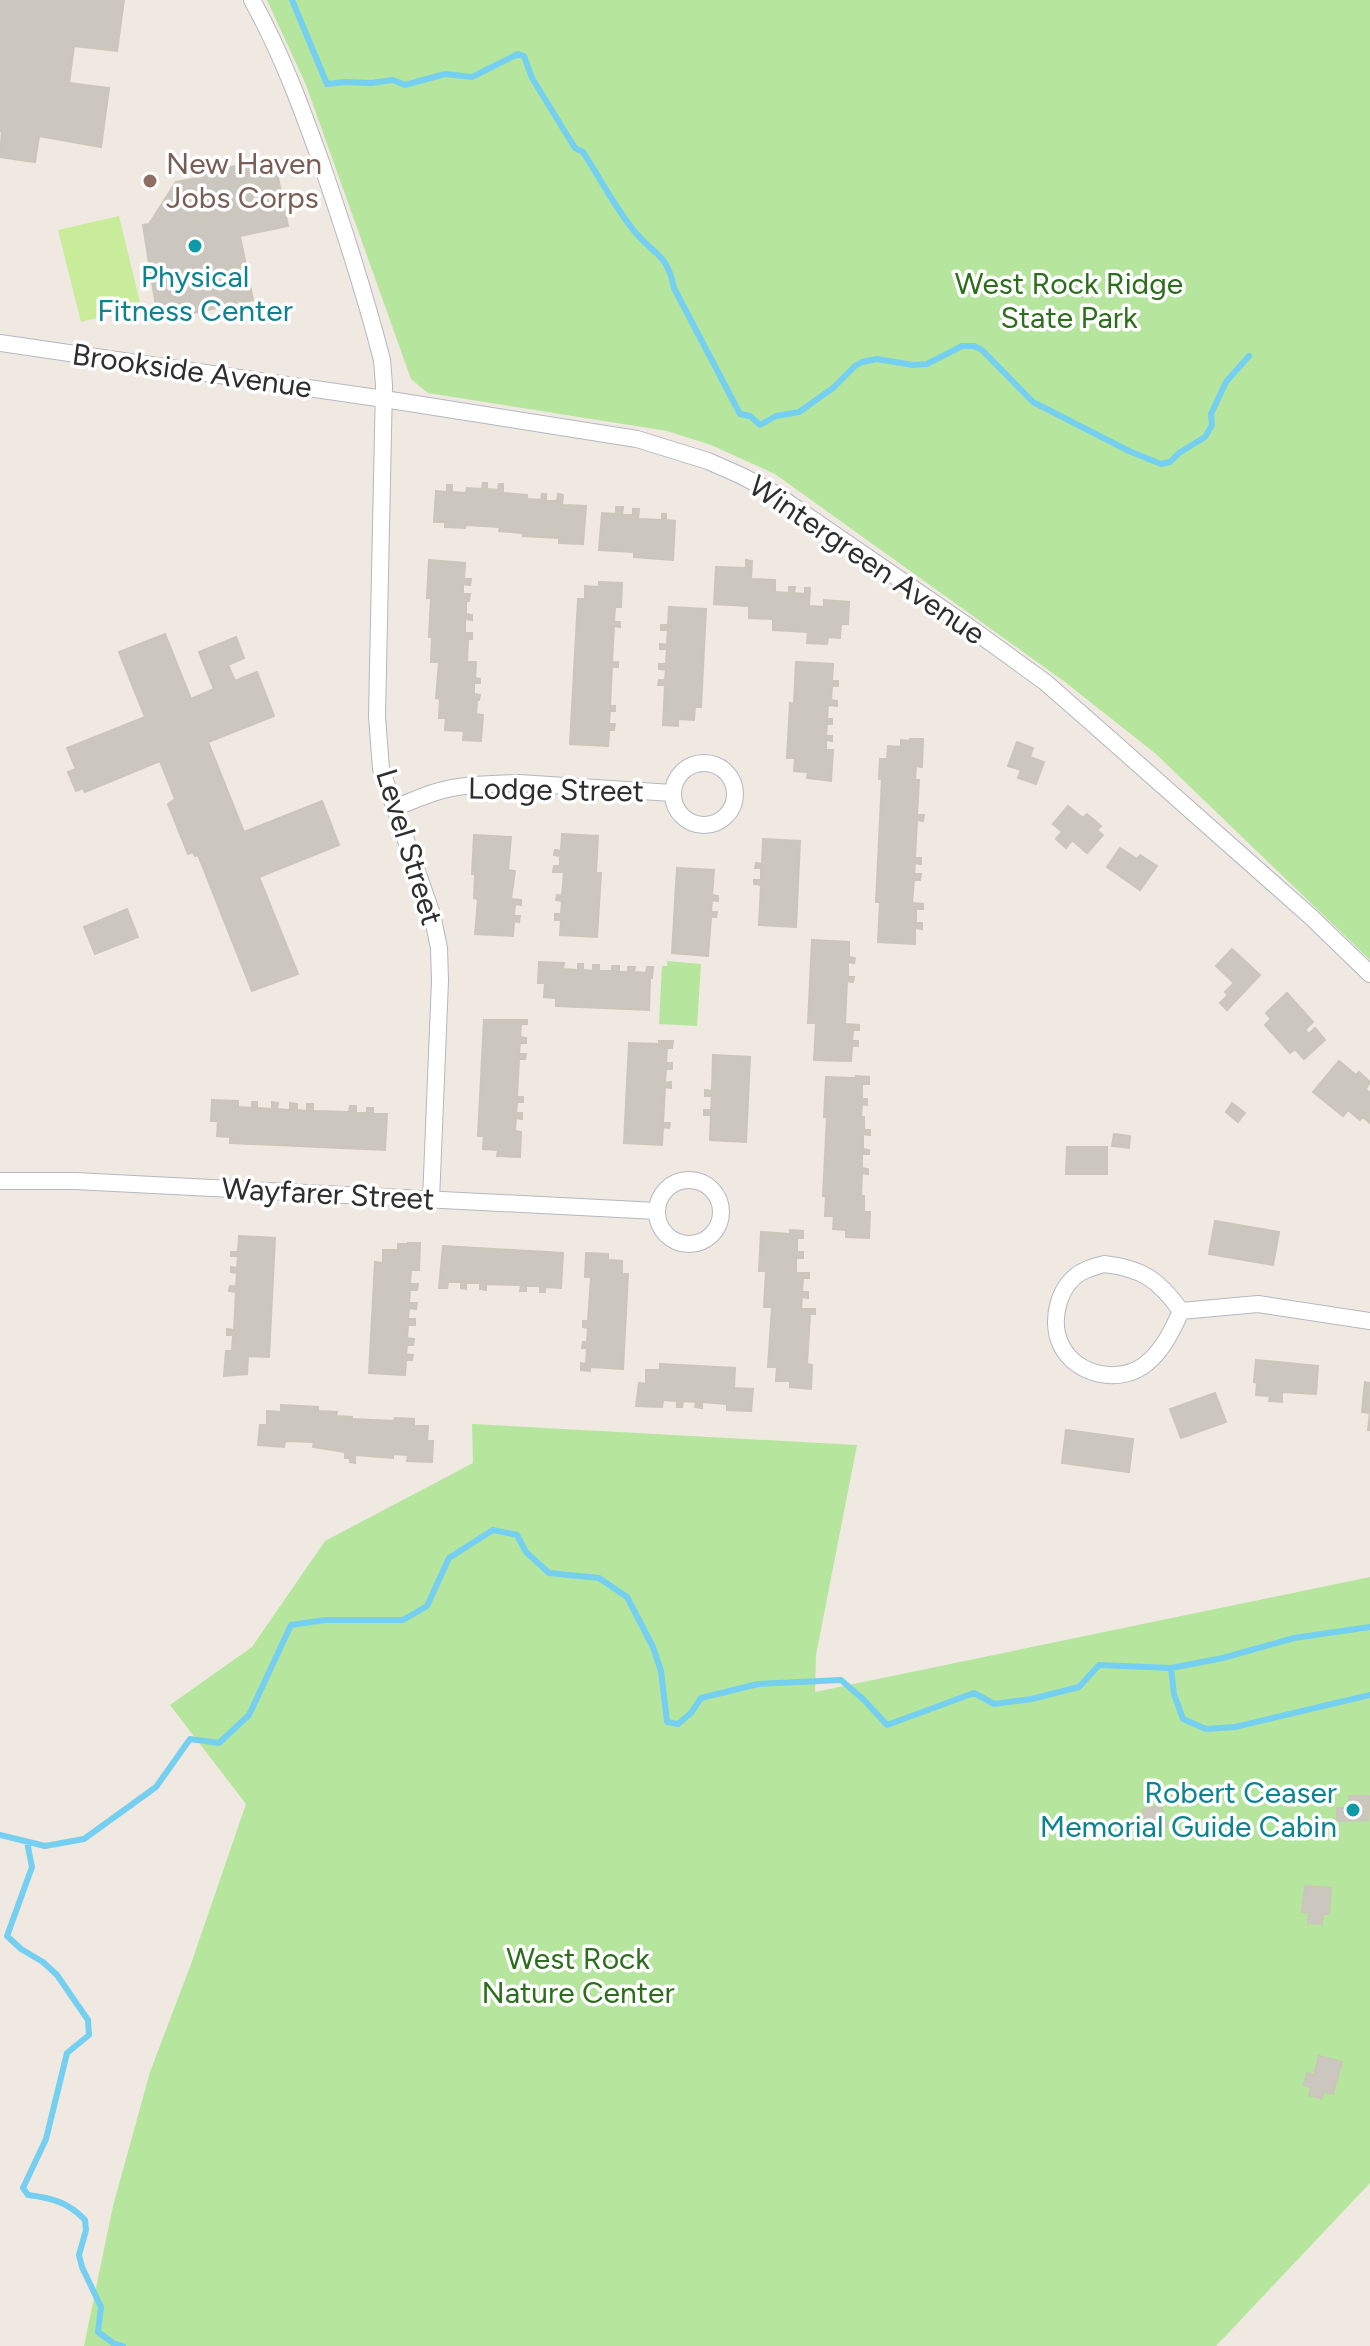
<svg xmlns="http://www.w3.org/2000/svg" width="1370" height="2346" font-family="Figtree,sans-serif">
<style>
.green{fill:#b6e59e}
.pitch{fill:#c9ec9a}
.lines{fill:none;stroke-linecap:round;stroke-linejoin:round}
.stream{stroke:#75cff0;stroke-width:6}
.building{fill:#cbc7bf;stroke:#cbc5ba;stroke-width:2}
.minor-casing{stroke:#b4b7c1;stroke-width:18}
.minor{stroke:#fff;stroke-width:16}
.education-dot{fill:#8d6e63;stroke:#fff;stroke-width:3}
.culture-dot{fill:#0f9aa8;stroke:#fff;stroke-width:3}
.labels{text-anchor:middle;stroke-width:7;stroke-linejoin:round;paint-order:stroke}
.education-label{font-size:30px;fill:#785e54;stroke:#fff;text-anchor:start}
.culture-label{font-size:30px;fill:#0d838f;stroke:#fff}
.park-label{font-size:30px;fill:#2c6e1b;stroke:#fff}
.street-label{font-size:30px;fill:#2e2e2e;stroke:#fff}
</style>
<rect width="100%" height="100%" fill="#efe9e1"/>
<path class="green" d="M267,0h1103v960l-214,-206 -91,-72 -290,-208 -64,-29 -44,-14 -239,-38 -17,-14 -105,-294z
M667,961l34,3 -4,62 -38,-2 3,-58h5z
M472,1424l385,21 -41,210 -1,37 555,-115v606l-154,163h-1132l29,-140 37,-134 41,-108 55,-160 -76,-99 82,-58 73,-106 148,-78z"/>
<path class="pitch" d="M119,216l22,91 -60,15 -23,-92z"/>
<g class="lines">
<path class="stream" d="M292,0l35,84 18,-2 26,1 22,-3 12,5 40,-11 27,3 46,-23 6,2 8,22 43,70 8,4c17,26 32,56 52,80 20,24 32,21 39,56l66,126 10,2 10,9 16,-9 23,-4 34,-24 22,-22 7,-4 15,-3 36,6 14,-1 35,-18h12l8,4 51,52 96,49 32,13 9,-2 9,-9 26,-16 7,-12 -1,-11 15,-32 23,-26
M1171,1668l3,26 9,25 23,10 29,-2 135,-32
M0,1835l45,11 39,-7 72,-52 34,-48 29,4 30,-28 42,-90 34,-5h78l24,-14 22,-48 44,-28 24,5 9,17 23,21 50,5 28,19 26,50 8,24 6,51 11,2 13,-11 10,-15 57,-14 83,-4 23,20 23,25 87,-32 20,11 38,-5 47,-12 20,-22 72,3 52,-10 71,-20 76,-11
M27,1842l5,25 -25,69 14,13 22,13 14,13 31,45 1,15 -22,18 -21,86 -23,49 5,7c24,3 40,7 57,25l1,10 -7,25 3,12 19,40 -3,25 15,11 10,3"/>
</g>
<path class="building" d="M0,0h124l-7,51 -43,-5 -5,37 40,5 -8,59 -62,-11 -4,26 -35,-5 2,-26h-2z
M274,158l14,68 -48,10 13,64 -78,17 -2,-8 -16,4 -14,-88 6,-1 27,-42 23,-4 -1,-4z
M483,483h4v6l11,1 1,-6h4v9l24,2v4l14,1 1,-6h4v7h11l1,-7 5,1 -1,10 24,1 -3,38 -24,-1v-5l-36,-2v-3l-24,-2 1,-4 -34,-2 -1,3 -20,-1v-5h-11l2,-31 11,1v-7h5v7l14,1 1,-5 15,1z
M616,507h7l-1,8h11v-6h6l-1,10 24,1v-6h4v6l9,1 -2,39 -39,-3v-5l-35,-2 3,-37 14,1z
M429,560l36,3 -1,16h7l-1,6 -7,-1v10h7l-1,7h-3v13l6,1v5l-7,-1v14h7v6h-4l-1,23h9l-1,16 5,1v4h-6v11l6,1 -1,5h-2l-1,14 7,1 -2,26 -18,-1 1,-9 -19,-1 1,-12h-7l1,-19 -4,-1 3,-36h-8l1,-25h-3l2,-39h-4z
M746,560l6,1 -1,18 24,1v12l14,1v-6h6l-1,6 11,1v-6h5l-1,18 15,1v-7l25,2 -1,22h-7l-1,14 -12,-1 -1,7 -20,-1 1,-11 -35,-2v-11l-24,-1v-12l-35,-2 2,-37 30,1z
M599,582l23,1 -1,24h-6l-1,15h6v5l-6,-1 -2,36h6v5h-6l-2,39h5v5h-5l-1,13h6l-1,6h-5l-1,16 -38,-2 8,-145h7v-13l14,1z
M669,607l37,2 -5,98h-6l-1,13 -16,-1v7l-15,-1 2,-40h-7l1,-5h6l1,-10 -7,-1v-5h7l1,-15h-7v-5l7,1 1,-15h-7v-5h7z
M165,634l26,65 23,-10 -15,-37 37,-15 8,21 -16,7 7,16 22,-9 17,44 -66,26 36,90 78,-31 17,44 -80,32 39,97 -46,17 -54,-136 -3,1 -2,-4 -5,2 -20,-50 7,-5 -15,-38 -75,31 -2,-4 -7,3 -8,-19 8,-3 -9,-21 78,-31 -26,-65z
M796,662l37,2 -1,17h6v5h-6l-1,14 6,1v5l-9,-1 -1,14h5v5h-5l-1,12h6v5l-6,-1v10h7l-2,31 -24,-3 1,-6 -14,-1 1,-13h-8l3,-55 4,1z
M910,739h13l-1,28 -6,-1 -1,14h4l-2,35h7l-1,6 -6,-1 -2,38h6v6l-6,-1 -1,11h7l-1,6h-6l-2,23 11,1v5h-7v14h6v6l-7,-1v16l-37,-2 2,-40h-4l6,-123h-3l1,-20h7l1,-13 13,1v-7l9,1z
M1017,742l16,6 -3,9 14,5 -8,22 -18,-6 3,-8 -13,-4z
M1068,806l15,12 4,-4 14,12 -4,4 6,5 -16,18 -15,-13 -6,8 -10,-9 6,-7 -9,-8z
M562,834l36,2 -2,37h5l-4,64 -37,-2 1,-15h-6v-6h6l1,-13 -6,-1 1,-5 5,1 2,-24h-11l1,-6h6v-10l-6,-1 1,-5 6,1z
M474,835l37,2 -3,33 7,1 -4,28 10,1v5l-6,-1 -1,12h6l-1,6 -5,-1 -1,15 -38,-2 3,-35 -4,-1 1,-24h-3z
M763,839l37,2 -4,86 -37,-2 2,-40 -7,-1v-4h7v-12h-6l1,-5 6,1z
M1120,848l17,11 3,-4 17,11 -17,24 -33,-23z
M677,868l37,2 -2,25 6,1v5l-6,-1 -1,12h6l-1,5h-5l-3,39 -36,-3z
M127,909l11,28 -43,17 -11,-27z
M812,940l37,2v15l6,1 -1,5 -6,-1v15h6l-1,5 -6,-1 -2,43 14,1v5h-6l-1,11h6v5h-6l-1,15 -37,-1 2,-37h-8z
M1232,949l28,26 -33,35 -7,-7 8,-8 -3,-3 9,-9 -18,-17z
M539,962l25,1 -1,6 15,1v-6h5v6l10,1v-6h6v6h13v-5h7v6h9v-5h7l-1,5 12,1 1,-6h6l-1,11h-2l-1,32 -93,-4v-8l-12,-1 1,-14h-7z
M1287,993l26,29 -8,8 4,4 6,-6 10,12 -21,19 -9,-10 -5,4 -25,-28 6,-6 -5,-6z
M484,1020h43v4h-6l-1,13 6,1v5h-6l-1,11h7l-1,5h-6l-2,38h6v5h-6l-1,11h6v6l-6,-1 -1,13 6,1 -1,25 -23,-1 1,-6 -15,-1 1,-13h-6z
M659,1041h14l-1,7h-5l-1,15h6v6h-6l-1,14 6,-1v6l-6,-1 -2,36h7l-1,5 -6,-1 -1,18 -38,-2 5,-100 30,1z
M713,1055l37,2 -4,85 -36,-2 1,-25h-7v-5h7l1,-14h-7v-6l7,1z
M1339,1061l17,14 3,-3 11,10 -4,7 4,4v30l-7,-6 -3,3 -12,-10 -5,6 -30,-24z
M856,1076l13,1v7h-7v15h5v6l-5,-1 -1,13h3v13h6v5l-7,-1v15l6,1v4h-7v14l6,1v5l-6,-1 -1,23h3v16h6l-1,26 -23,-1v-7l-13,-1 1,-13h-9l1,-20h-3l4,-79h-3l2,-40 30,1z
M212,1100l26,1v6l14,1v-6h5v6l15,1v-7l6,1 -1,6 13,1v-7l7,1v6l10,1v-7h6v7l36,1 1,-6h6v7h11v-5h6v6h14l-2,36 -155,-7v-6l-13,-1 1,-15h-7z
M1232,1103l13,10 -7,9 -12,-10z
M1114,1134l16,2 -1,12 -17,-2z
M1067,1147h40v27h-41z
M1215,1221l64,11 -6,33 -64,-11z
M790,1230l13,1v7h-6v14h6v6h-7v15h13v5h-6l-1,14h6v6l-6,-1 -1,12h14v5h-5l-3,50 5,1 -1,24 -21,-2v-6h-14l1,-14h-9l4,-60h-8l2,-36h-7l2,-39 29,2z
M239,1236l36,2 -6,119 -21,-1 -1,18 -23,2 2,-25h6l1,-16h-6v-6l7,1 2,-38 -7,-1 1,-5h6l1,-13 -6,-1v-5l6,1 1,-12h-7v-4h7z
M408,1243h12l-1,27h-8l-1,14h8l-1,6h-7l-1,13h8l-1,6 -7,-1 -1,11h7v6h-7l-1,13 7,1 -1,6h-6l-1,9 7,1 -1,5h-6l-1,15 -36,-2 6,-111 8,1v-13h15v-6h10z
M443,1246l120,7 -2,35 -16,-1v5h-5v-6h-14v5h-6l1,-6 -35,-1v6l-6,-1v-6h-14v6l-5,-1v-6h-13l-1,6h-8z
M586,1253l22,1v6l14,1v13h6l-5,95 -33,-2v4l-9,-1v-7l5,1 1,-16h-5l1,-6h4l1,-14 -5,-1v-6h5l3,-44h-6z
M1256,1360l62,6 -2,28 -34,-2v10l-13,-1 1,-5 -14,-1 1,-12 -3,-1z
M660,1364l75,4 -1,20 19,1 -2,22 -24,-1v-6l-25,-2v6l-7,-1 1,-5 -13,-1 -1,6h-5v-6l-14,-1 -1,7 -26,-1 3,-23 7,1v-14h14z
M1365,1382l5,1v47h-2l2,-17 -8,-1z
M1215,1393l11,29 -45,16 -11,-29z
M281,1405l37,2v4l19,1 -1,4 16,1v2l42,2 1,-3 19,1v7h14l-1,15h6l-1,21 -25,-1 1,-6 -15,-1v4l-38,-3v8l-5,-1v-4h-5v-6l-32,-5 1,-5 -29,-1 -1,6 -26,-2 2,-20h7v-14l14,1z
M1066,1430l67,9 -4,33 -67,-9z
M1349,1796h21l-2,24 -31,1v-13h13z
M1161,1805l6,21 -18,5 -6,-21z
M1305,1886l26,2 -2,26h-6l-1,10 -14,-1 1,-11h-7z
M1319,2056l23,6 -9,32 -10,-2 -1,7 -13,-4 2,-8 -7,-2 3,-12 7,2z"/>
<g class="lines">
<defs>
<path id="minor" d="M252,0c29,52 50,109 70,165 22,64 43,129 60,195l2,25 -7,331 4,53 51,145 7,34 1,33 -9,219
M0,343l384,56 253,40 71,22 34,15 35,19 192,132 76,55 48,42 217,192 60,58
M673 794a31 31 0 1 1 62 0a31 31 0 1 1-62 0Z
M394,808c14,-5 28,-12 42,-16 26,-8 56,-8 83,-9l153,10
M657 1212a32 32 0 1 1 64 0a32 32 0 1 1-64 0Z
M0,1181h75l582,30
M1104,1264c38,4 55,16 77,47 -8,18 -18,39 -34,52 -26,22 -71,13 -86,-18 -12,-25 -2,-64 25,-75 6,-3 12,-4 18,-6z
M1181,1311l77,-7 112,17"/>
</defs>
<use href="#minor" class="minor-casing"/>
<use href="#minor" class="minor"/>
</g>
<circle class="education-dot" cx="150" cy="181" r="8"/>
<g class="culture-dot">
<circle cx="195" cy="246" r="8"/>
<circle cx="1353" cy="1810" r="8"/>
</g>
<g class="labels">
<g class="education-label">
<text x="166" y="174">New Haven<tspan x="166" dy="34">Jobs Corps</tspan></text>
</g>
<g class="culture-label">
<text x="195" y="287">Physical<tspan x="195" dy="34">Fitness Center</tspan></text>
<text x="1337" y="1803" text-anchor="end">Robert Ceaser<tspan x="1337" dy="34">Memorial Guide Cabin</tspan></text>
</g>
<g class="park-label">
<text x="1069" y="294">West Rock Ridge<tspan x="1069" dy="34">State Park</tspan></text>
<text x="578" y="1969">West Rock<tspan x="578" dy="34">Nature Center</tspan></text>
</g>
<g class="street-label">
<text transform="translate(192 371) rotate(8)" y="10">Brookside Avenue</text>
<text transform="translate(867 560) rotate(34)" y="10">Wintergreen Avenue</text>
<text transform="translate(556 790) rotate(1)" y="10">Lodge Street</text>
<text transform="translate(409 847) rotate(73)" y="10">Level Street</text>
<text transform="translate(328 1194) rotate(3)" y="10">Wayfarer Street</text>
</g>
</g>
</svg>
